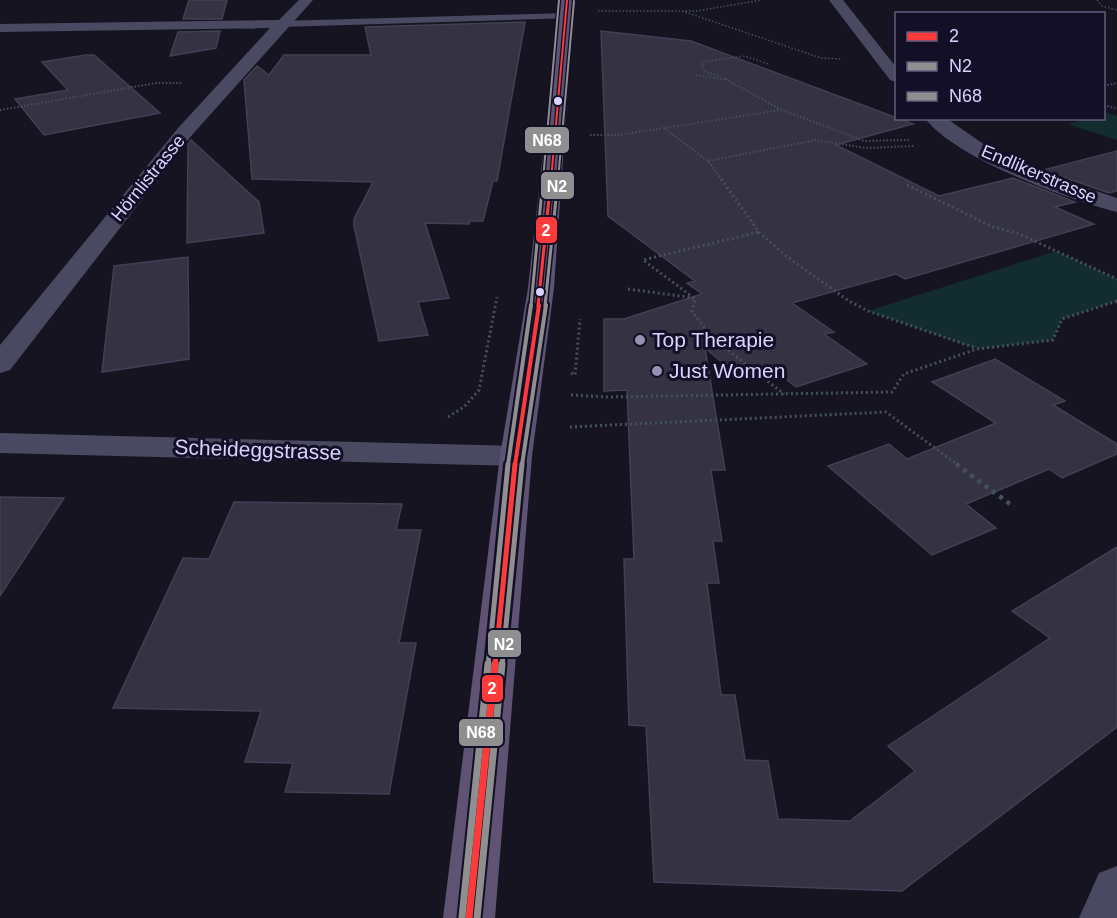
<svg xmlns="http://www.w3.org/2000/svg" width="1117" height="918" font-family="Helvetica,sans-serif">
<style>
.green{fill:#132c2d}
.building{fill:#343243;stroke:#433f54;stroke-width:1.5}
.lines{fill:none;stroke-linecap:round;stroke-linejoin:round}
.path-far3{stroke:#44505f;stroke-width:1.5;stroke-dasharray:1.5 2;stroke-linecap:butt}
.path-far2{stroke:#44505f;stroke-width:2;stroke-dasharray:1.5 2;stroke-linecap:butt}
.path-far1{stroke:#44505f;stroke-width:3;stroke-dasharray:2 3;stroke-linecap:butt}
.path{stroke:#44505f;stroke-width:4.5;stroke-dasharray:4 5;stroke-linecap:butt}
.service{fill:#4a4962;fill-rule:evenodd}
.minor{fill:#4a4962;fill-rule:evenodd}
.primary{fill:#5e5373;fill-rule:evenodd}
.bus-1-far4-casing{stroke:#130f26;stroke-width:4.5}
.bus-1-far3-casing{stroke:#130f26;stroke-width:6}
.bus-1-far2-casing{stroke:#130f26;stroke-width:8}
.bus-1-far1-casing{stroke:#130f26;stroke-width:10}
.bus-1-casing{stroke:#130f26;stroke-width:11}
.bus-2-far4-casing{stroke:#130f26;stroke-width:4.5}
.bus-2-far3-casing{stroke:#130f26;stroke-width:6}
.bus-2-far2-casing{stroke:#130f26;stroke-width:8}
.bus-2-far1-casing{stroke:#130f26;stroke-width:10}
.bus-2-casing{stroke:#130f26;stroke-width:11}
.bus-3-far4-casing{stroke:#130f26;stroke-width:4.5}
.bus-3-far3-casing{stroke:#130f26;stroke-width:6}
.bus-3-far2-casing{stroke:#130f26;stroke-width:8}
.bus-3-far1-casing{stroke:#130f26;stroke-width:10}
.bus-3-casing{stroke:#130f26;stroke-width:11}
.bus-1-far4{stroke:#ff3a3a;stroke-width:2}
.bus-1-far3{stroke:#ff3a3a;stroke-width:3}
.bus-1-far2{stroke:#ff3a3a;stroke-width:4}
.bus-1-far1{stroke:#ff3a3a;stroke-width:5}
.bus-1{stroke:#ff3a3a;stroke-width:7}
.bus-2-far4{stroke:#8f8f8f;stroke-width:2}
.bus-2-far3{stroke:#8f8f8f;stroke-width:3}
.bus-2-far2{stroke:#8f8f8f;stroke-width:4}
.bus-2-far1{stroke:#8f8f8f;stroke-width:5}
.bus-2{stroke:#8f8f8f;stroke-width:7}
.bus-3-far4{stroke:#8f8f8f;stroke-width:2}
.bus-3-far3{stroke:#8f8f8f;stroke-width:3}
.bus-3-far2{stroke:#8f8f8f;stroke-width:4}
.bus-3-far1{stroke:#8f8f8f;stroke-width:5}
.bus-3{stroke:#8f8f8f;stroke-width:7}
.bus-dot{fill:#d9d4ff;stroke:#130f26;stroke-width:2}
.poi-dot{fill:#9591b1;stroke:#130f26;stroke-width:2}
.labels{text-anchor:middle;stroke-width:6;stroke-linejoin:round;paint-order:stroke}
.far-street-label{font-size:18px;fill:#d9d4ff;stroke:#130f26}
.poi-label{font-size:21px;fill:#d9d4ff;stroke:#130f26;text-anchor:start}
.street-label{font-size:21px;fill:#d9d4ff;stroke:#130f26}
.line-badge{stroke:#130f26;stroke-width:2}
.badge-label{font-size:16px;text-anchor:middle;font-weight:bold;fill:#fff}
</style>
<rect width="100%" height="100%" fill="#161421"/>
<path class="green" d="M1105,112l12,4v24l-50,-16 18,-5 19,-1z
M1056,251l61,28v22l-55,18 -9,21 -76,9 -109,-38z"/>
<path class="building" d="M189,0h38l-5,19h-39z
M525,22l-28,159h-4l-10,40h-13l-1,3 -44,-1 24,75 -31,4 10,33 -49,6 -25,-115v-7l19,-37 -121,-3 -8,-99 13,-14 12,9 15,-20h87l-6,-28z
M220,31l-4,17 -46,8 8,-24z
M601,31l90,10 222,83 -77,21 103,51 74,-18 62,24 -20,5 39,17 -189,55 -9,-5 -104,29 42,29 -10,2 43,30 -71,23 -26,-20 -29,11 -36,-30 20,122h-14l11,71h-9l6,42h-12l14,112h14l10,65 23,1 10,58 72,2 65,-50 -27,-25 162,-108 -38,-27 105,-64v180l-215,164 -248,-9 -8,-156 -17,-1 -5,-166h10l-7,-169 -23,1v-72h20l78,-25 -15,-11 8,-2 -87,-65z
M86,55h8l66,58 -116,22 -29,-36 53,-9 -26,-28z
M191,140l68,62 5,31 -77,10 1,-99z
M1117,151v40l-8,2 -66,-23z
M188,257l1,102 -87,13 12,-106z
M995,359l70,42 -12,4 64,39v10l-55,24 -13,-9 -83,35 30,24 -64,27 -104,-89 61,-22 18,15 89,-36 -64,-41z
M0,497l64,1 -64,98z
M234,502l168,2 -6,26h25l-22,113h17l-27,151 -104,-2 8,-29 -48,-1 16,-51 -148,-3 70,-150 26,1z"/>
<g class="lines">
<path class="path-far3" d="M1097,0l5,6 15,4
M598,11h99l64,-11
M682,11l139,47 20,1
M696,75l34,5
M719,76l-15,-5 -2,-9 43,-6 23,8"/>
<path class="path-far2" d="M725,79l57,31 82,31 45,-1
M1104,86l13,-3
M1104,105l13,4
M0,110l156,-27h26
M664,128l44,33 14,19
M590,135h29l162,-25
M708,161l108,-21 50,8 48,-2"/>
<path class="path-far1" d="M721,179l38,53 27,24 63,45 19,10 108,37
M907,185l86,42 24,6 100,46
M628,289l67,9 -3,14 23,28 69,54
M694,298l-51,-38 116,-28
M571,373l4,2 5,-56
M571,395l37,2 284,-5 12,-18 73,-25 76,-9 9,-21 55,-18
M448,417l16,-10 15,-17 18,-93
M570,427l316,-15 72,53"/>
<path class="path" d="M956,464l58,43"/>
<path class="service" d="M566,13l6,3 -2,2 -288,9 -6,-3 6,-3z"/>
<path class="minor" d="M299,0h14l-121,135 -182,235 -10,3v-28l179,-218 91,-99 -270,4v-8l279,-4z
M829,0h14l53,67v15l-6,-2z
M925,118h21l36,25 23,13 47,20 65,22v14c-48,-12 -163,-54 -192,-94z
M0,433l516,13 12,3 4,7 -4,7 -12,3 -516,-13z
M1117,866v52h-38l20,-45z"/>
<path class="primary" d="M560,0h14l-20,288 -22,168 -37,462h-52l57,-462 28,-168z"/>
<defs>
<path id="bus-1-far4" d="M551,180l16,-180"/>
<path id="bus-1-far3" d="M538,306l13,-127"/>
<path id="bus-1-far2" d="M515,465l24,-160"/>
<path id="bus-1-far1" d="M495,666l20,-202"/>
<path id="bus-1" d="M469,918l26,-254"/>
<path id="bus-2-far4" d="M558,180l16,-179"/>
<path id="bus-2-far3" d="M545,306l13,-127"/>
<path id="bus-2-far2" d="M522,465l24,-160"/>
<path id="bus-2-far1" d="M502,666l20,-202"/>
<path id="bus-2" d="M477,918l25,-254"/>
<path id="bus-3-far4" d="M543,180l16,-180"/>
<path id="bus-3-far3" d="M531,306l12,-127"/>
<path id="bus-3-far2" d="M508,465l23,-160"/>
<path id="bus-3-far1" d="M488,666l20,-202"/>
<path id="bus-3" d="M462,917l26,-253"/>
</defs>
<use href="#bus-1-far4" class="bus-1-far4-casing"/>
<use href="#bus-1-far3" class="bus-1-far3-casing"/>
<use href="#bus-1-far2" class="bus-1-far2-casing"/>
<use href="#bus-1-far1" class="bus-1-far1-casing"/>
<use href="#bus-1" class="bus-1-casing"/>
<use href="#bus-2-far4" class="bus-2-far4-casing"/>
<use href="#bus-2-far3" class="bus-2-far3-casing"/>
<use href="#bus-2-far2" class="bus-2-far2-casing"/>
<use href="#bus-2-far1" class="bus-2-far1-casing"/>
<use href="#bus-2" class="bus-2-casing"/>
<use href="#bus-3-far4" class="bus-3-far4-casing"/>
<use href="#bus-3-far3" class="bus-3-far3-casing"/>
<use href="#bus-3-far2" class="bus-3-far2-casing"/>
<use href="#bus-3-far1" class="bus-3-far1-casing"/>
<use href="#bus-3" class="bus-3-casing"/>
<use href="#bus-1-far4" class="bus-1-far4"/>
<use href="#bus-1-far3" class="bus-1-far3"/>
<use href="#bus-1-far2" class="bus-1-far2"/>
<use href="#bus-1-far1" class="bus-1-far1"/>
<use href="#bus-1" class="bus-1"/>
<use href="#bus-2-far4" class="bus-2-far4"/>
<use href="#bus-2-far3" class="bus-2-far3"/>
<use href="#bus-2-far2" class="bus-2-far2"/>
<use href="#bus-2-far1" class="bus-2-far1"/>
<use href="#bus-2" class="bus-2"/>
<use href="#bus-3-far4" class="bus-3-far4"/>
<use href="#bus-3-far3" class="bus-3-far3"/>
<use href="#bus-3-far2" class="bus-3-far2"/>
<use href="#bus-3-far1" class="bus-3-far1"/>
<use href="#bus-3" class="bus-3"/>
</g>
<g class="bus-dot">
<circle cx="558" cy="101" r="5"/>
<circle cx="540" cy="292" r="5"/>
</g>
<g class="poi-dot">
<circle cx="640" cy="340" r="6"/>
<circle cx="657" cy="371" r="6"/>
</g>
<g class="labels">
<g class="far-street-label">
<text transform="translate(1039 174) rotate(23)" y="6">Endlikerstrasse</text>
<text transform="translate(148 178) rotate(-51)" y="6">Hörnlistrasse</text>
</g>
<g class="poi-label">
<text x="652" y="347">Top Therapie</text>
<text x="669" y="378">Just Women</text>
</g>
<g class="street-label">
<text transform="translate(258 450) rotate(2)" y="7">Scheideggstrasse</text>
</g>
</g>
<g class="line-badge">
<rect x="524" y="126" width="46" height="28" rx="6" fill="#8f8f8f"/>
<rect x="540" y="171" width="35" height="29" rx="6" fill="#8f8f8f"/>
<rect x="535" y="216" width="23" height="28" rx="6" fill="#ff3a3a"/>
<rect x="487" y="629" width="35" height="29" rx="6" fill="#8f8f8f"/>
<rect x="481" y="674" width="23" height="29" rx="6" fill="#ff3a3a"/>
<rect x="458" y="718" width="46" height="29" rx="6" fill="#8f8f8f"/>
</g>
<g class="badge-label">
<text x="547" y="146">N68</text>
<text x="557" y="192">N2</text>
<text x="546" y="236">2</text>
<text x="504" y="650">N2</text>
<text x="492" y="694">2</text>
<text x="481" y="738">N68</text>
</g>
<rect x="895" y="12" width="210" height="108" fill="#130f26" stroke="#625e7d" stroke-width="1.5"/>
<rect x="907" y="32" width="30" height="9" fill="#ff3a3a" stroke="#625e7d" stroke-width="1.5"/>
<text x="949" y="42" font-size="18" fill="#d9d4ff">2</text>
<rect x="907" y="62" width="30" height="9" fill="#8f8f8f" stroke="#625e7d" stroke-width="1.5"/>
<text x="949" y="72" font-size="18" fill="#d9d4ff">N2</text>
<rect x="907" y="92" width="30" height="9" fill="#8f8f8f" stroke="#625e7d" stroke-width="1.5"/>
<text x="949" y="102" font-size="18" fill="#d9d4ff">N68</text>
</svg>
